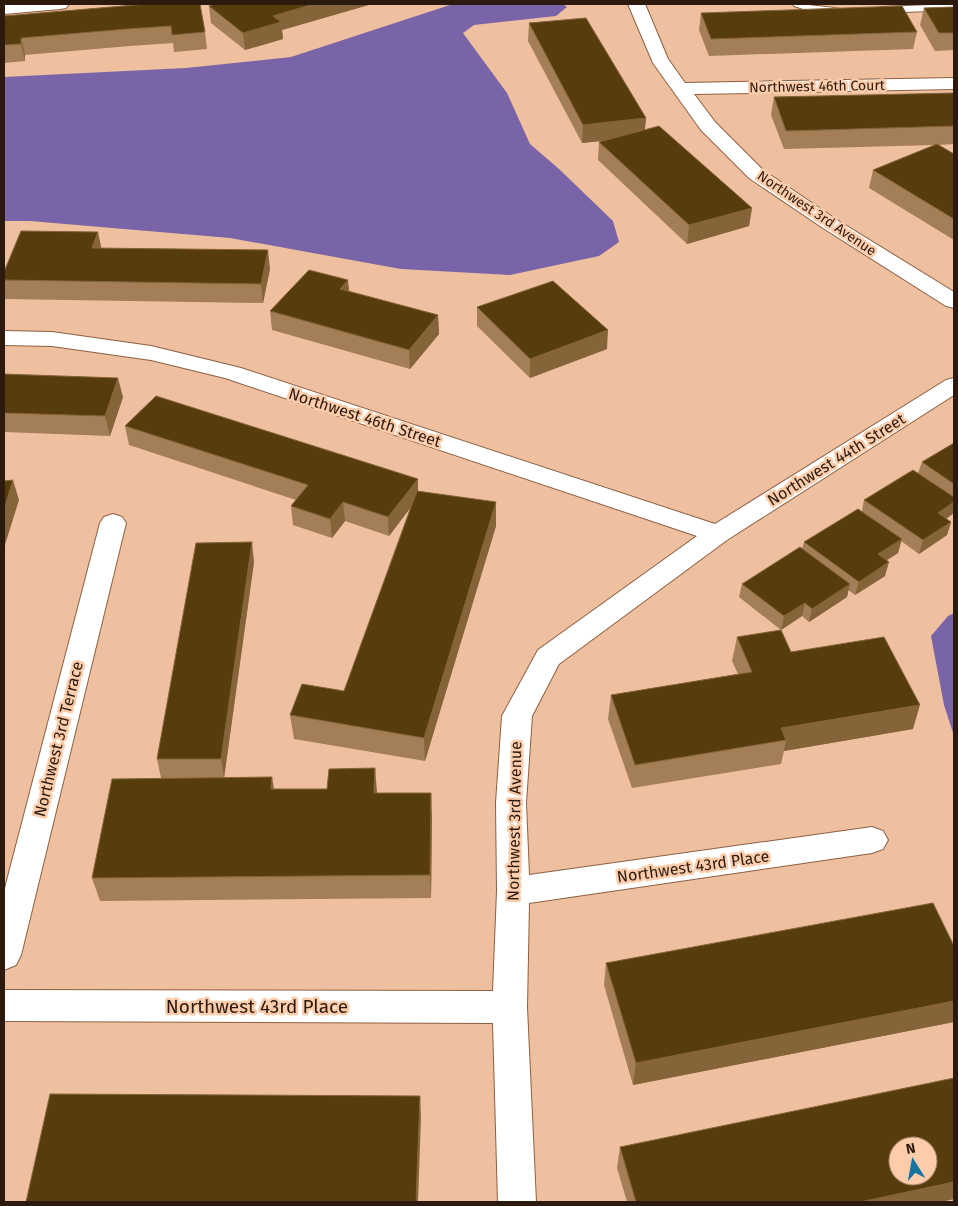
<svg xmlns="http://www.w3.org/2000/svg" width="958" height="1206" font-family="'Fira Sans',sans-serif">
<style>
.water{fill:#7964a8}
.lines{fill:none;stroke-linecap:round;stroke-linejoin:round}
.service-casing{stroke:#8b6042;stroke-width:2}
.minor-casing{stroke:#8b6042;stroke-width:2}
.service{fill:#fff;fill-rule:evenodd}
.minor{fill:#fff;fill-rule:evenodd}
.wall{fill:#a37e56}
.shaded-wall{fill:#85643a}
.building{fill:#573d0e;stroke:#85643a;fill-rule:evenodd}
.labels{text-anchor:middle;stroke-width:5;stroke-linejoin:round;paint-order:stroke}
.far-street-label{font-size:14px;fill:#2c1a0e;stroke:#fdcdab}
.street-label{font-size:16px;fill:#2c1a0e;stroke:#fdcdab}
.near-street-label{font-size:19px;fill:#2c1a0e;stroke:#fdcdab}
</style>
<rect width="100%" height="100%" fill="#efc09f"/>
<path class="water" d="M453,4h110l4,3 -11,9 -82,9 -11,8 44,60 23,51 29,25 54,52 6,21 -20,14 -89,19 -109,-6 -171,-31 -200,-17h-26v-144l182,-9 105,-11z
M954,613v123l-10,-31 -13,-69 17,-20z"/>
<g class="lines">
<defs>
<path id="service" d="M793,4c8,0 51,4 54,7 -12,11 -39,-1 -53,-5z
M954,4v6l-74,3 -5,-3 5,-3z"/>
<path id="minor" d="M4,4h65l-3,4 -6,1 -56,5z
M628,4h17l23,55 17,24 269,-5v11l-260,5 21,28 48,48 74,50 117,72v16l-8,-2 -123,-78 -74,-50 -48,-48 -48,-67z
M4,331l48,1 99,14 90,22 474,156 231,-144 8,-2v17l-227,145 -168,124 -27,52 -6,87 3,72 343,-48 11,4 5,9 -5,9 -11,4 -343,50 -2,104 9,195h-38l-5,-179 -489,-2v-31l489,1 4,-100 -1,-88 6,-87 36,-66 159,-114 -472,-158 -74,-18 -99,-14 -48,-1z
M113,514l9,3 4,6 -105,432 -5,10 -12,5v-78l96,-369 4,-6z"/>
</defs>
<use href="#service" class="service-casing"/>
<use href="#minor" class="minor-casing"/>
<use href="#service" class="service"/>
<use href="#minor" class="minor"/>
</g>
<path class="wall" d="M147,4l58,28 2,17 -33,3 -1,-9 -43,3 -105,9v6l-21,2v-47z
M216,4h156l-90,26 1,9 -38,11 -34,-27 -2,-17z
M954,7v43l-19,1 -15,-26 4,-17z
M701,13l216,19 -4,17 -204,7 -10,-26z
M529,23l117,95 -1,12 107,78 -3,18 -62,18 -89,-84 1,-18 3,-1 -20,2 -54,-102z
M954,93v51l-16,1 16,9v86l-85,-52 4,-18 62,-25 -151,4 -13,-34 3,-18z
M101,248l169,21 -7,34 -258,-4 -1,-6v-21z
M349,291l89,24 1,19 -29,35 -138,-39 -2,-19z
M477,307l130,42 -77,29 -53,-52z
M4,374l119,23 -13,39 -106,-4z
M125,426l293,53v12l78,11v24l-71,235 -131,-22 -4,-24 54,-24 66,-183 -21,28 -44,-15 -13,17 -39,-13 -2,-19 5,-6 -167,-55z
M954,443v70l-8,6 5,3 -4,13 -28,19 -18,-13 -3,12 -12,7 -1,16 -30,19 -7,-5 -1,7 -38,25 -7,-6 -21,14 -42,-33 3,-13 60,-35 2,-7 58,-31 2,-11 54,-27 4,-11z
M254,562l-30,216 50,11 103,4 55,23 -1,82 -331,3 -8,-23 69,-100 -4,-19z
M737,637l54,15 122,77 -129,22 -3,13 -149,24 -24,-69 3,-24 127,-21 -6,-13z
M954,946v76l-321,63 -29,-100 2,-22z
M620,1147l334,52 -14,3h-313l-10,-34z"/>
<path class="shaded-wall" d="M314,4h58l-90,26 1,9 -38,11 -2,-17 30,-17z
M21,38l4,17v6l-4,-17z
M646,118l-2,18 -62,7 1,-18z
M752,208l-3,18 -62,18 2,-19z
M98,232l4,19 -10,-3z
M268,250l2,19 -7,34 -2,-19z
M348,280l2,19 -10,-10z
M438,315l1,19 -29,35 -1,-19z
M608,330l-1,19 -77,29v-19z
M118,378l5,19 -13,39 -5,-20z
M418,479v19l-29,38 -1,-19z
M13,480l6,20 -15,48v-38z
M343,502l2,19 -13,17 -2,-19z
M496,502v24l-71,235 -1,-23z
M954,502v11l-20,14 4,-14z
M951,522l-4,13 -28,19 4,-14z
M902,539l-4,14 -23,15 3,-14z
M252,542l2,20 -30,216 -3,-19z
M889,562l-4,14 -30,19 4,-13z
M850,584l-3,13 -38,25 3,-13z
M805,603l-3,13 -21,14 3,-14z
M920,705l-7,24 -129,22 2,-11 -5,-12z
M375,768l2,24 -1,25 -2,-24z
M272,777l4,24 -5,-12z
M431,793l1,23 -1,82 -1,-23z
M954,1001v21l-321,63 3,-22z
M420,1096l1,21 -3,85h-2z
M954,1182v17l-14,3h-80z"/>
<path class="building" d="M147,4h53l5,28 -33,3 -1,-9 -44,3 -106,9v6l-17,1v-29z
M216,4h98l-41,12 8,6 -38,11 -34,-27z
M902,6l15,26 -206,7 -10,-26z
M954,7v26h-15l-15,-25z
M586,18l60,100 -63,7 -54,-102z
M954,93v33l-168,5 -12,-34z
M659,126l93,82 -63,17 -90,-83z
M937,144l17,10v65l-81,-49z
M21,231l77,1 -6,16 176,2 -7,34 -257,-4v-8z
M309,270l39,10 -8,9 98,26 -29,35 -139,-39z
M553,281l55,49 -78,29 -53,-52z
M4,374l114,4 -13,38 -101,-3z
M156,396l262,83 -30,38 -45,-15 -13,17 -39,-13 17,-21 -183,-59z
M954,443v41l-32,-22z
M913,470l41,27v5l-16,11 13,9 -28,18 -59,-40z
M13,480l-9,30v-29z
M417,491l79,11 -72,236 -134,-23 12,-31 42,7z
M858,509l44,30 -24,15 11,8 -30,20 -55,-40z
M252,542l-31,217h-64l39,-216z
M800,547l50,37 -38,25 -7,-6 -21,13 -42,-32z
M781,630l10,22 93,-15 36,68 -139,23 5,12 -151,25 -24,-70 141,-23 -15,-35z
M375,768l-1,25h57l-1,82 -338,3 20,-99 160,-2 -1,12h56l2,-20z
M933,903l21,43v55l-318,62 -30,-100z
M954,1078v104l-94,20h-224l-16,-55zM898,1146h30v30h-30z
M50,1094l370,2 -4,106h-390z"/>
<g class="labels">
<g class="far-street-label">
<text transform="translate(817 86) rotate(-1)" y="5">Northwest 46th Court</text>
<text transform="translate(817 213) rotate(34)" y="5">Northwest 3rd Avenue</text>
</g>
<g class="street-label">
<text transform="translate(365 417) rotate(18)" y="6">Northwest 46th Street</text>
<text transform="translate(836 459) rotate(-32)" y="6">Northwest 44th Street</text>
<text transform="translate(58 739) rotate(-76)" y="6">Northwest 3rd Terrace</text>
<text transform="translate(514 821) rotate(-89)" y="6">Northwest 3rd Avenue</text>
<text transform="translate(693 866) rotate(-8)" y="6">Northwest 43rd Place</text>
</g>
<g class="near-street-label">
<text x="257" y="1013">Northwest 43rd Place</text>
</g>
</g>
<rect width="958" height="1206" fill="none" stroke="#2c1a0e" stroke-width="10"/>
<g transform="translate(913 1161) rotate(349)"><circle r="24" fill="#fdcdab" stroke="#a9856c"/>
<path d="M0-4L9 19L0 12L-9 19Z" fill="#1473a1"/>
<text y="-8" font-size="14" font-weight="bold" text-anchor="middle" fill="#2c1a0e">N</text>
</g>
</svg>
